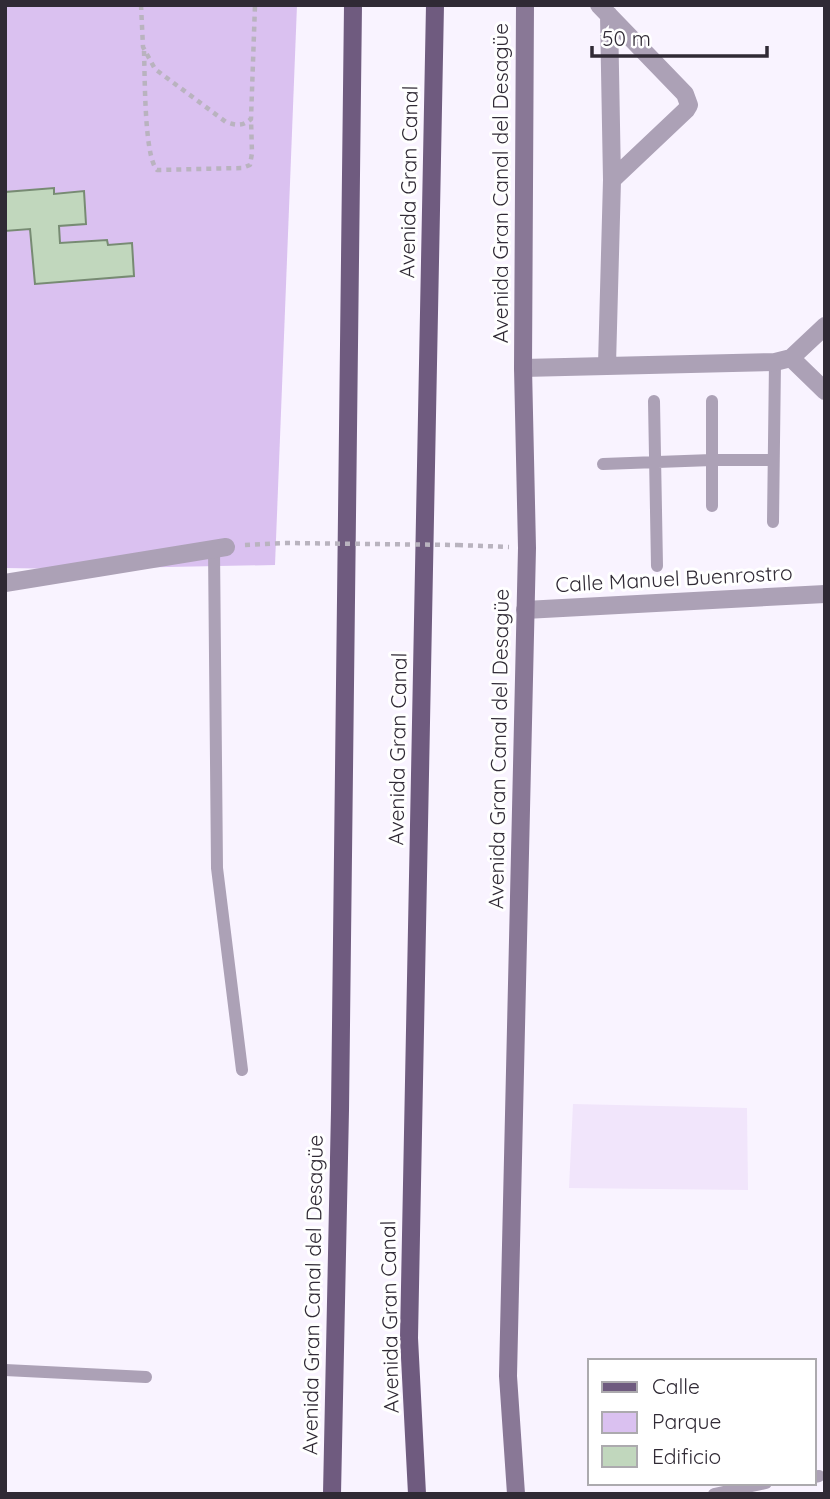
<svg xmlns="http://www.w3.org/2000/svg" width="830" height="1499" font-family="Quicksand,sans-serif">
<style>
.built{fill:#f1e5fb}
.green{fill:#dac1f0}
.building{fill:#c1d7bd;stroke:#778b73;stroke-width:2}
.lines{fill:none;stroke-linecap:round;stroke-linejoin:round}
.path{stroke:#b9b3bf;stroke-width:4.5;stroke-dasharray:5 5;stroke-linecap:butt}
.lane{stroke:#aca1b6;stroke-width:12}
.street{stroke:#aca1b6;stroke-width:18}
.secondary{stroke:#897896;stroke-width:18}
.primary{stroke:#6f5b7f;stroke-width:18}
.path-bridge{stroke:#b9b3bf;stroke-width:4.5;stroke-dasharray:5 5;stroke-linecap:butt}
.labels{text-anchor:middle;stroke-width:6;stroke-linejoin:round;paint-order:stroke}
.street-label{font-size:21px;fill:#302a35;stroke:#fff}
</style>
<rect width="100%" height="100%" fill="#f9f3ff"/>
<path class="built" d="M573,1104l174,4 1,82 -179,-2z"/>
<path class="green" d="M5,5h292l-22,560 -207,4 -63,-1z"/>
<path class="building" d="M54,188v6l30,-3 2,33 -27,2 1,17 47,-3 1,5 24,-2 2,33 -99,8 -5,-55 -25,2v-39z"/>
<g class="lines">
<path class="path" d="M141,5l2,42 12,22 71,53c11,4 17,4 25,-3l4,-114
M144,51c1,24 0,105 13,119l85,-2 8,-3 2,-12 -1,-34
M245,545l40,-2
M458,545l51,2"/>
<path class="lane" d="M654,401l3,165
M712,401v105
M603,464l109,-4h61
M773,522l2,-160
M214,549l3,319 25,202
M5,1370l141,7
M814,1477l5,-1
M714,1494l52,-11"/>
<path class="street" d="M599,5l86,89 4,11 -3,5 -74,70
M791,358l34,-32
M607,365l5,-185 -3,-165
M523,368l252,-6 16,-4 34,33
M5,583l221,-36
M525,610l300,-16"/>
<path class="secondary" d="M516,1494l-8,-118 19,-828 -4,-180 2,-363"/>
<path class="primary" d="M332,1494l8,-384 13,-1105
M417,1494l-8,-156 26,-1333"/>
<path class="path-bridge" d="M285,543l173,2"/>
</g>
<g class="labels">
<g class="street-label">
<text transform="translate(409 182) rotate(-89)" y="7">Avenida Gran Canal</text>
<text transform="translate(501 183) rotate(-90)" y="7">Avenida Gran Canal del Desagüe</text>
<text transform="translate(674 579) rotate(-3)" y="7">Calle Manuel Buenrostro</text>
<text transform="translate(398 749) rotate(-89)" y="7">Avenida Gran Canal</text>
<text transform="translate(499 749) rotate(-89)" y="7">Avenida Gran Canal del Desagüe</text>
<text transform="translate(313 1295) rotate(-89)" y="7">Avenida Gran Canal del Desagüe</text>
<text transform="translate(390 1317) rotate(-91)" y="7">Avenida Gran Canal</text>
</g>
</g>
<rect width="830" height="1499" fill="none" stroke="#302a35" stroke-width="14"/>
<rect x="588" y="1359" width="228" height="126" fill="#ffffff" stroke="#acaaae" stroke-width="2"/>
<rect x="602" y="1382" width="35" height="10" fill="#6f5b7f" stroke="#acaaae" stroke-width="2"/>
<text x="652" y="1394" font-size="21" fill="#302a35">Calle</text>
<rect x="602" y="1412" width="35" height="21" fill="#dac1f0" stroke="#acaaae" stroke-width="2"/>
<text x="652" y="1429" font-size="21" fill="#302a35">Parque</text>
<rect x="602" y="1446" width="35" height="21" fill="#c1d7bd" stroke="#acaaae" stroke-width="2"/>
<text x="652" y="1464" font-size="21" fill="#302a35">Edificio</text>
<path d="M592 46v10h175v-10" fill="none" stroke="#302a35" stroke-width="3.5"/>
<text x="602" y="46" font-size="21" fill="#302a35" stroke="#ffffff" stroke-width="5" paint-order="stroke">50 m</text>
</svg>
